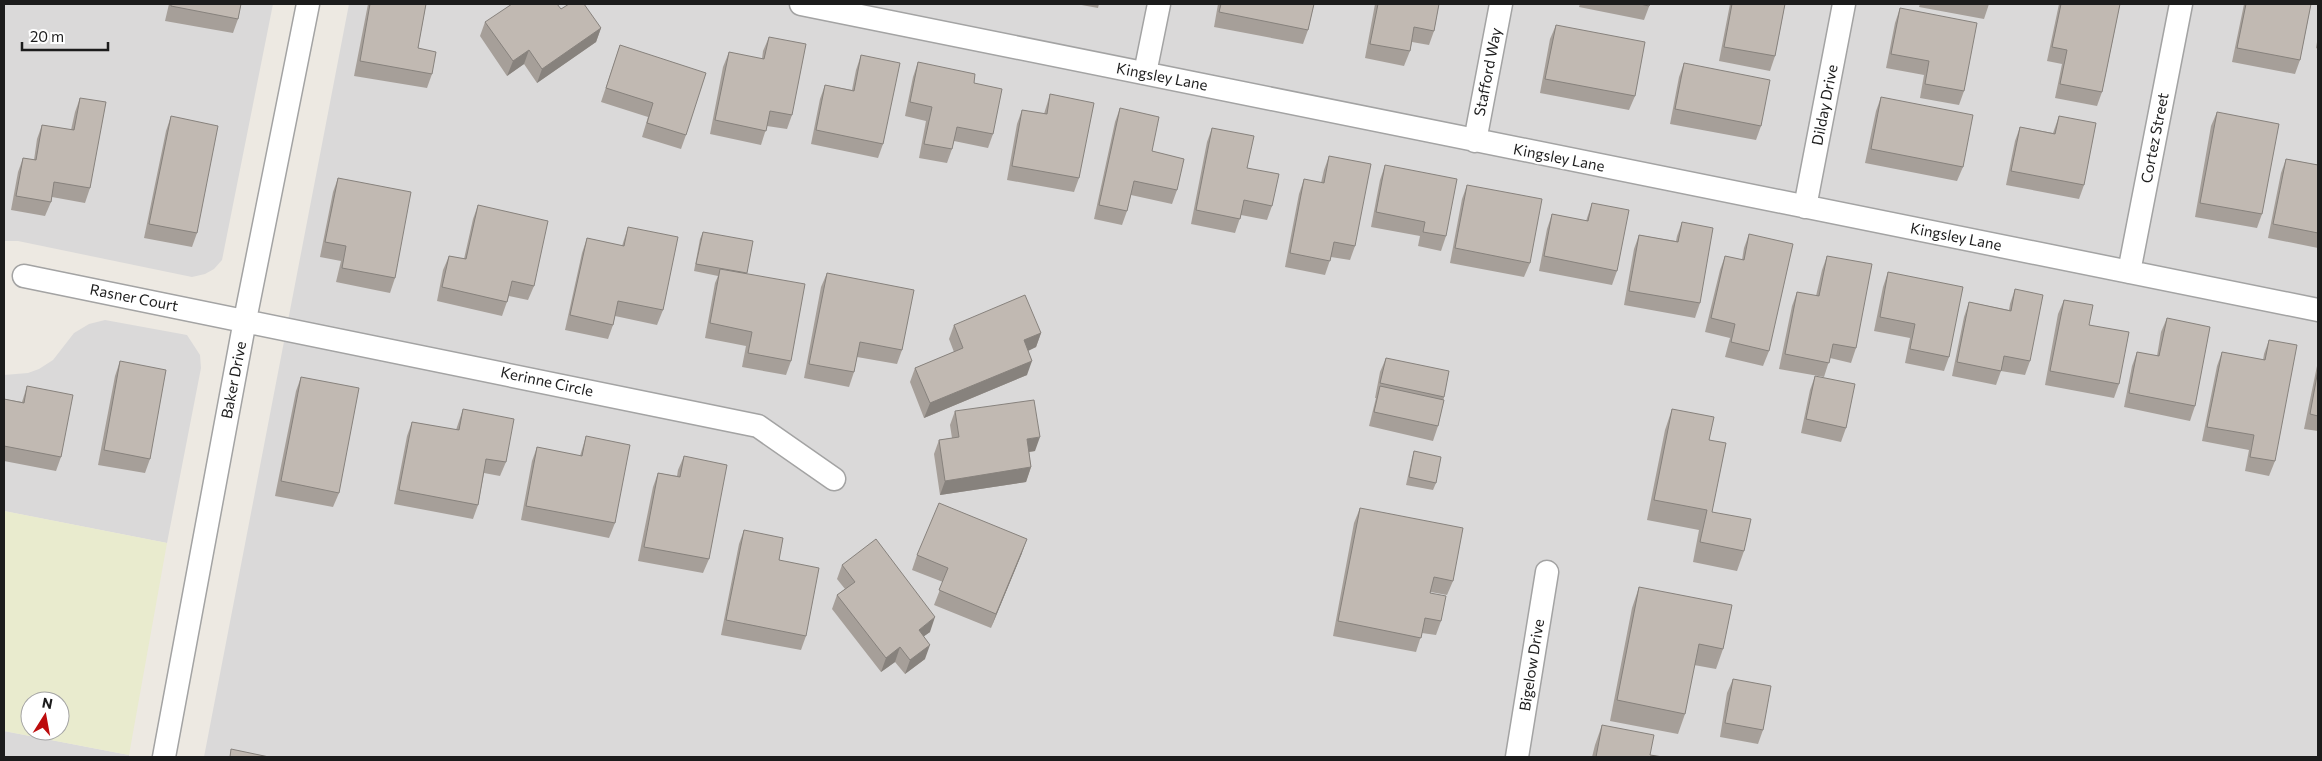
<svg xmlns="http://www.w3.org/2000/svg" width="2322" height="761" font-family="Commissioner,sans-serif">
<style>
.residential{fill:#dad9d9}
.farmland{fill:#e9ebce;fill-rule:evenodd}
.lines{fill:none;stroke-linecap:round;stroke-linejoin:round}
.minor-casing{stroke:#a3a3a3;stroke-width:25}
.minor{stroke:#fff;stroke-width:22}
.wall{fill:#a69f99}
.shaded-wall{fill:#87827d}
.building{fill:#c1b9b2;stroke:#87827d}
.labels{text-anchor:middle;stroke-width:4.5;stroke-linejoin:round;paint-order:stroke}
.street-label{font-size:15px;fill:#1c1c1c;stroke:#fff}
</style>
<rect width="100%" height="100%" fill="#ede9e2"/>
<path class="residential" d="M4,4h269l-51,256 -8,9 -9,5 -13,3 -174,-36h-14z
M349,4h1969v753h-2114z
M105,320l82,15 13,20 1,13 -34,175 -163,-32v-136l24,-2 11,-4 14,-9 21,-27 15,-9z
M4,731l125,24v2h-125z"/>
<path class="farmland" d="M4,511l163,32 -38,212 -125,-24zM30,701h30v30h-30z"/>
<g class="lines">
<defs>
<path id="minor" d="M801,4l1517,306
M1145,73l14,-69
M1475,141l26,-137
M1805,207l39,-203
M2129,272l52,-268
M24,276l734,150 76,53
M164,757l81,-437 63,-316
M1517,757l30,-185"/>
</defs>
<use href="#minor" class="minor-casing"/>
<use href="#minor" class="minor"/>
</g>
<path class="wall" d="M169,4h72l-3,15 -5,14 -68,-12z
M368,4h58l-8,44 14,26 -5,14 -73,-12z
M1076,4h23l-1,4z
M1218,4h96l-6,26 -5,14 -89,-17z
M1375,4h64l-5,27 -5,14 -17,-3 -2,9 -6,15 -39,-8z
M1580,4h70l-6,16 -65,-13z
M1730,4h55l-10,52 -5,15 -51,-10z
M1920,4h69l-5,15 -65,-12z
M2059,4h61l-18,88 -5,14 -42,-8 7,-34 -15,-3z
M2244,4h67l-11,56 -5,14 -63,-12 11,-53z
M1900,8l64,83 -5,14 -39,-7 4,-23 -38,-7 9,-45z
M561,9l40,19 -5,14 -59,41 -13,-19 -17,12 -27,-40 5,-14z
M1556,25l79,71 -6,14 -89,-17 10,-54z
M2318,36v13l-2,-1z
M769,37l23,78 -5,14 -20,-3 -6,19 -51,-11 13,-67 6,-15 33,7 1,-8z
M620,45l66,90 -5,14 -39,-12 6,-20 -47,-15z
M861,55l22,89 -5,14 -67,-14 9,-45 5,-14 27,5 4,-20z
M918,62l56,21 19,51 -5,14 -34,-7 -2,8 -5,14 -28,-5 7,-37 -21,-5 8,-39z
M1684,63l77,63 -5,14 -86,-16 9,-47z
M1050,94l29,84 -5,14 -67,-12 10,-56 5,-14 22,4z
M1881,97l82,70 -6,14 -92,-18 11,-52z
M80,98l10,90 -5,15 -33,-6 -1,5 -6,14 -34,-6 7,-38 5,-14 11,2 3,-21 5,-14 29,5 4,-18z
M1120,108l32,43 25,39 -5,14 -41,-9 -4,16 -5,14 -28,-6 21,-97z
M2217,112l45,102 -5,14 -62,-11 16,-91z
M171,116l26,117 -5,14 -48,-9 22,-107z
M2059,116l25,69 -5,14 -73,-14 9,-44 5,-14 33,6z
M1212,128l35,40 25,38 -5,14 -26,-5 -6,18 -44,-9 16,-82z
M1329,156l26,90 -5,14 -19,-3 -6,18 -40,-8 14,-73 5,-15 17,4 3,-13z
M2286,159l32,6v83l-50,-10 13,-65z
M1385,165l61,71 -5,15 -23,-5 2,-10 -49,-9 9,-47z
M338,178l57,100 -5,15 -54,-11 5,-21 -21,-4 13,-65z
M1467,185l63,78 -6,14 -74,-14 12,-64z
M1592,203l25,68 -5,14 -73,-14 8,-42 5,-15 34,7z
M478,205l56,81 -6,14 -19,-4 -7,20 -65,-15 6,-31 6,-14 15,3 9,-40z
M1682,222l18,81 -5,15 -71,-13 10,-56 5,-14 37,6 1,-5z
M628,227l35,83 -6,15 -42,-9 -2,9 -5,14 -43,-9 17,-77 5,-15 35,8z
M703,232l43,42 45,87 -5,14 -44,-8 4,-21 -41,-8 10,-55 3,-7 -24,-5 6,-32z
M1749,234l20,117 -6,15 -38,-9 5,-19 -25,-6 15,-62 5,-14 17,4 2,-12z
M1827,256l29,92 -5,15 -21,-5 -6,19 -45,-8 13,-63 5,-14 19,4 6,-26z
M1888,272l61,85 -5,14 -39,-8 5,-25 -36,-7 9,-44z
M827,273l75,77 -5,14 -40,-7 -3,15 -5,15 -45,-9 17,-91z
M2015,289l15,72 -5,14 -24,-4 -5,14 -44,-9 12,-59 5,-15 40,8 1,-6z
M2064,300l25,25 30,59 -5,14 -69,-13 13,-71z
M2167,318l28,88 -5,15 -66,-14 8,-41 5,-14 20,4 4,-24z
M954,325l87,8 -5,14 -8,4 -1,24 -103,43 -14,-36 5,-14 39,-16 -5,-13z
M2269,340l6,121 -6,15 -24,-5 4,-21 -47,-9 15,-75 5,-14 41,8 1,-6z
M1386,358l58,39 -6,29 -5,15 -64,-15 7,-28h-1l5,-26z
M120,361l30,98 -5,14 -47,-8 17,-89z
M2318,361v70l-14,-2z
M1815,376l31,52 -5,14 -40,-9 9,-43z
M301,377l38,116 -6,14 -58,-11 21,-105z
M27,386l34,71 -5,14 -52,-10v-62l18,3z
M463,409l43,53 -6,14 -16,-3 -6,32 -5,14 -79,-15 13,-68 5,-14 44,8z
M1672,409l37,31 3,72 32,39 -7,20 -44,-9 6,-32 -52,-10 18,-90z
M955,411l80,40 -6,1 2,15 -5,15 -86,13 -6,-41 5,-14 13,-2 -2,-13z
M586,436l29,87 -6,15 -88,-18 11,-59 5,-14 43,9z
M1414,451l22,32 -3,7 -27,-5 6,-27z
M684,456l25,103 -6,14 -65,-12 15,-74 5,-14 19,3 1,-6z
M1360,508l93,73 -6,14 -16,-3 -1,1 11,28 -5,14 -14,-2 -6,19 -83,-16 21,-113z
M744,530l35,30 27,76 -5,14 -80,-15 18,-91z
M1022,553l-31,75 -57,-23 9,-23 -31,-12 5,-15z
M842,565l88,67 -6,4 1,23 -20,15 -10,-12 -14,10 -49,-63 5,-14 8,-6 -8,-10z
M1639,587l84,62 -7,20 -22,-4 -9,49 -7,20 -68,-13 22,-113z
M1733,679l30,51 -5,14 -38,-7 7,-44z
M1602,725l48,30 13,2h-71l3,-12z"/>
<path class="shaded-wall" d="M601,28l-5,14 -59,41 5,-14z
M529,50l-5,14 -17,12 6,-15z
M1041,333l-5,14 -17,8 5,-15z
M1032,361l-5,14 -103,43 6,-15z
M1040,437l-5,14 -14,2 6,-14z
M1031,467l-5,15 -86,13 5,-14z
M1027,539l-5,14 -31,75 5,-14z
M935,617l-5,15 -17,12 6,-14z
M930,645l-5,14 -20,15 5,-14z
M900,647l-5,15 -14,10 5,-14z"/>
<path class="building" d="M171,4h70l-3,15 -67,-13z
M370,4h56l-8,44 18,4 -4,22 -72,-13z
M512,4h45l4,5 8,-5h15l17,24 -59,41 -13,-19 -16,11 -28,-39z
M1221,4h93l-6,26 -89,-18z
M1378,4h61l-5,27 -20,-4 -4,24 -40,-7z
M1640,4h10l-1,2z
M1732,4h53l-10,52 -51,-9z
M2061,4h59l-18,88 -42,-8 7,-34 -15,-3z
M2246,4h65l-11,56 -63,-12z
M1900,8l77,15 -13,68 -39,-7 4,-23 -38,-7z
M1556,25l89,17 -10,54 -90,-17z
M769,37l37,7 -14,71 -22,-4 -4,20 -51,-11 14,-68 35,7z
M620,45l86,28 -20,62 -39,-12 6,-20 -47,-15z
M861,55l39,8 -17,81 -67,-14 9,-45 29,6z
M918,62l57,12 -1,9 28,6 -9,45 -36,-7 -5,22 -28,-5 8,-37 -22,-5z
M1684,63l86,17 -9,46 -86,-17z
M1050,94l44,9 -15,75 -67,-12 10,-56 25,4z
M1881,97l92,18 -10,52 -92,-18z
M80,98l26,4 -16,86 -36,-6 -3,20 -35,-6 7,-38 13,2 6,-35 32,5z
M1120,108l39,9 -7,34 32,8 -7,31 -43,-9 -7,30 -28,-6z
M2217,112l62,12 -17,90 -62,-11z
M171,116l47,10 -21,107 -48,-9z
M2059,116l37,7 -12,62 -73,-14 9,-44 35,7z
M1212,128l42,8 -7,32 32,6 -7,32 -28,-6 -4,19 -44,-9z
M1329,156l42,8 -16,82 -21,-4 -4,19 -40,-8 14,-74 20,4z
M2286,159l32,6v68l-45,-9z
M1385,165l72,14 -11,57 -23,-4 2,-10 -49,-10z
M338,178l73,14 -16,86 -53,-10 4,-22 -21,-4z
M1467,185l75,14 -12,64 -75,-15z
M1592,203l37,7 -12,61 -73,-15 8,-42 36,7z
M478,205l70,16 -14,65 -22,-5 -5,21 -65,-15 7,-31 17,3z
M1682,222l31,6 -13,75 -71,-12 10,-56 39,7z
M628,227l50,10 -15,73 -45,-9 -5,24 -43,-10 17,-77 37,8z
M703,232l50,9 -6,32 -51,-9z
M1749,234l44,10 -24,107 -38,-9 4,-18 -24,-6 14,-62 19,4z
M1827,256l45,8 -16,84 -23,-4 -4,19 -44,-9 12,-62 22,4z
M720,269l85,15 -14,77 -43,-8 4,-21 -42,-9z
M1888,272l75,15 -14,70 -39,-8 5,-25 -35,-7z
M827,273l87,17 -12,60 -42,-8 -6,30 -45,-8z
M2015,289l28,6 -13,66 -26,-5 -3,15 -44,-9 12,-60 42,9z
M1025,295l16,38 -17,7 8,21 -102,42 -15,-35 48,-20 -9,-23z
M2064,300l29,5 -4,20 40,7 -10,52 -69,-13z
M2167,318l43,9 -15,79 -66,-13 8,-41 22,4z
M2269,340l28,5 -22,116 -25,-4 4,-22 -47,-8 15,-75 43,8z
M1386,358l63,13 -5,26 -64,-14z
M120,361l46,9 -16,89 -46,-9z
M2318,370v46l-8,-2z
M1815,376l40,8 -9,44 -40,-9z
M301,377l58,11 -20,105 -58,-12z
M27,386l46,9 -12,62 -57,-11v-47l20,4z
M1380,386l64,14 -6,26 -64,-14z
M1034,400l6,37 -13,2 4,28 -86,14 -6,-41 20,-3 -4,-26z
M463,409l51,10 -8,43 -20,-3 -8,46 -79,-15 13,-68 47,8z
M1672,409l42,8 -5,23 17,3 -14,69 39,7 -7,32 -44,-9 7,-32 -53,-10z
M586,436l44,9 -15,78 -89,-17 11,-59 45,9z
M1414,451l27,6 -5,26 -27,-6z
M684,456l43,9 -18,94 -65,-12 14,-74 22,4z
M939,503l88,36 -31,75 -57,-24 9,-22 -31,-13z
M1360,508l103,20 -10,53 -19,-4 -4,16 16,3 -5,25 -16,-3 -4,20 -83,-17z
M744,530l39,8 -4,22 40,8 -13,68 -80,-16z
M876,539l59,78 -16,13 11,15 -20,15 -10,-13 -14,11 -49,-63 18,-13 -13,-17z
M1639,587l93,18 -9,44 -24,-5 -14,70 -68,-14z
M1733,679l38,7 -8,44 -38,-7z
M1602,725l52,10 -4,20 13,2h-67z
M231,749l38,8h-39z"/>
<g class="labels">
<g class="street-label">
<text transform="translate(1488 72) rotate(-79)" y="5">Stafford Way</text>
<text transform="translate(1162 77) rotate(11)" y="5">Kingsley Lane</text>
<text transform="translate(1825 105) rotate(-79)" y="5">Dilday Drive</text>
<text transform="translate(2155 138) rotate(-79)" y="5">Cortez Street</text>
<text transform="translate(1559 158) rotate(11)" y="5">Kingsley Lane</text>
<text transform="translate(1956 237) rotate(11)" y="5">Kingsley Lane</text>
<text transform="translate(134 298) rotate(11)" y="5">Rasner Court</text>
<text transform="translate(234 380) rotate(-79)" y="5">Baker Drive</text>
<text transform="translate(547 382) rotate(12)" y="5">Kerinne Circle</text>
<text transform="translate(1532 665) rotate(-81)" y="5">Bigelow Drive</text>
</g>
</g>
<rect width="2322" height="761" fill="none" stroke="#1c1c1c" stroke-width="10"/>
<g transform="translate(45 716) rotate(11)"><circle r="24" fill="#ffffff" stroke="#a4a4a4"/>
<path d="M0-4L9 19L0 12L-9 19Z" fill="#bc0c0d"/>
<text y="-8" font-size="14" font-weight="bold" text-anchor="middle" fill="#1c1c1c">N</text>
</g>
<path d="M22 42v8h86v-8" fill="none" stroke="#1c1c1c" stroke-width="2.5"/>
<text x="30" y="42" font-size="15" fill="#1c1c1c" stroke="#ffffff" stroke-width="4" paint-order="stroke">20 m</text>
</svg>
